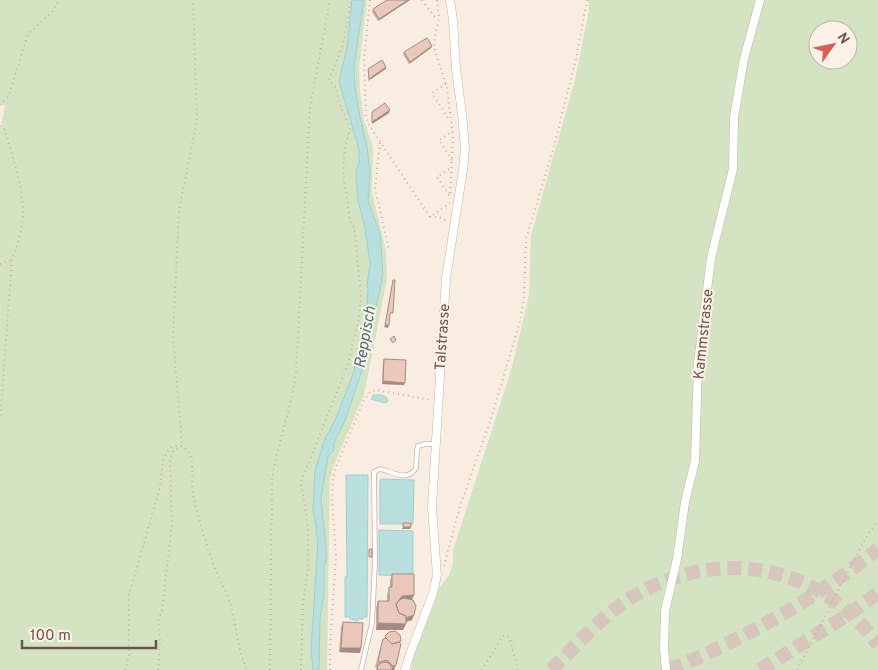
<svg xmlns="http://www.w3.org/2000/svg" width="878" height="670" font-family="Overpass,sans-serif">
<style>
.green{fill:#d4e4c2;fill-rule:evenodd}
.water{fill:#b9dfdf;stroke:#a0cfd0}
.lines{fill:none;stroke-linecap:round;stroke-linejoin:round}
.highway-tunnel{stroke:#d6c6bc;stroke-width:14;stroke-dasharray:14 7;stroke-linecap:butt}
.lane-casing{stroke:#c8b3aa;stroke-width:5.5}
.street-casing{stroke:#c8b3aa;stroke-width:9}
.path{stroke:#cfaca0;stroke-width:2;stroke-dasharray:1 4;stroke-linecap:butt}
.lane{stroke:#fff;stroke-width:4}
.street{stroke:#fff;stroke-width:8}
.wall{fill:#caaca2}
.shaded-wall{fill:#a48c84}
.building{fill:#ebc8bc;stroke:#a48c84}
.labels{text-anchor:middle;stroke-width:4;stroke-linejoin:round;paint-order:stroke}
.street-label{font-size:15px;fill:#6d534b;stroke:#fcf1e7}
.water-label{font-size:16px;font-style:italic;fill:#457677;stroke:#fcf1e7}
</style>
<rect width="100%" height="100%" fill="#f9ece1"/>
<path class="green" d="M0,0h367l-8,69 1,22 4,29 9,28 -1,45 14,58 1,28 -23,116 -30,70 -4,13 -3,192h-327v-538l5,-26 -5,-2z
M588,0h290v670h-467l3,-15 24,-65 11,-15 4,-11v-14l58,-179 18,-76 2,-60 44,-155 14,-70zM818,30h30v30h-30z"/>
<path class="water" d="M352,0h12l-10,66 1,21 5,30 7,29 3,27 -2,28 12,32 3,42 -18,86 -20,60 -11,22v7l-6,6 -7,43 6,58 -3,9v26l-4,28 -1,50h-6l-2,-21 7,-107 -5,-34 2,-38 10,-31 11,-21 17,-44 13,-59 2,-26 -1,-3 3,-23 -5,-35 -7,-27 -2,-29 3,-10v-12l-20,-69 8,-33z
M373,395h9l5,3 1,3 -3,2 -14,-4z
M346,475h22l-1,142h-4v2h-5v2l-8,-2 -1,-2h-4v-40h2z
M382,479l32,1 -1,44h-33v-44z
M379,530l34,1v45l-34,-1z"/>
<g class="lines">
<path class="highway-tunnel" d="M551,670c24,-23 47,-50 75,-69 85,-56 193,-40 252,44
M669,670c75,-31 146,-71 209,-121
M760,670l89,-56 29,-21"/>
<defs>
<path id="lane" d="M361,670l11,-47 3,-60 -1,-91 6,-3c12,2 27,14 36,-1l1,-17 1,-5 7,-2h11"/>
<path id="street" d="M405,670l5,-16 23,-61 4,-18 -5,-68 9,-147 5,-82 17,-108 2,-22 -3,-34 -6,-45 -3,-49 -3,-20
M666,670l-2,-21 1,-38 12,-52 8,-57 10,-41 3,-98 13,-105 22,-89 1,-52 10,-58 16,-59"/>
</defs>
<use href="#lane" class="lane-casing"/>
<use href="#street" class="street-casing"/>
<path class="path" d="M370,0l-6,58 2,60 3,7 61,92 20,-14
M422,0l15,20
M437,0l2,18 -4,19 -1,10 13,41 6,48 -3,61
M446,84l-14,9 18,28
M0,105l9,-10 19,-61 24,-22 7,-12
M0,126l5,4c7,25 16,51 18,77 1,17 -5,37 -11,53l-12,160
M380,143l-5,45 14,63
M452,160l-13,-20 14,-9
M449,195l-12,-18 15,-10
M430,217h9l8,4
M0,264l12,-4
M444,566l16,-60 30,-84 30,-101 4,-24 2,-58 27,-89 23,-91 11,-59
M125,670l4,-14v-61l31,-108 3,-27 6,-11 6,-3h7l-9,-110 6,-126 18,-89 -4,-121
M158,670l2,-27 -2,-22 4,-11 10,-86 -2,-65 3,-8 9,-5c16,8 8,34 11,49 5,22 12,45 19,66 5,15 14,28 18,42 7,22 7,46 17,67
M270,670l2,-190c5,-36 19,-70 24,-106l14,-267 20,-107
M301,670l2,-67 5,-34v-43l-7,-44 47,-118 11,-46 2,-24 -7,-67 -4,-6 -7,-49 2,-25 5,-19 -12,-28 -1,-11 -8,-9 14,-35 8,-45
M330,670v-23l6,-90 -4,-55 1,-23 2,-10 29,-69 6,-8 7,-2 54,10
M482,670l21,-34 3,-1 4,4 8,31
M797,670l69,-133 12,-16"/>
<use href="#lane" class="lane"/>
<use href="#street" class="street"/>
</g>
<path class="wall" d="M387,0h23l-32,21 -6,-9 1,-3z
M432,46l-1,2 -22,16 -6,-10 1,-2z
M384,359l20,26 -22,-1 1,-23z
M392,574l20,26v20l-6,2 -3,8h-27v-22l2,-7h9v-7l3,-7v-6z
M343,622l18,26 -1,5 -21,-1 2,-25z
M385,636l15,6 -6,28h-18l1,-1 -2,-2 8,-28h2z"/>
<path class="shaded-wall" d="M408,0h2l-32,21 1,-2z
M432,46l-1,2 -22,16 1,-2z
M386,67v2l-18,12 1,-2z
M390,110l-1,3 -17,11v-2z
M385,325h4l-1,3 -4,-1z
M383,381l22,2 -1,2 -22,-1z
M403,527h8l-1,2h-8z
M414,595l-3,7 -14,1 5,-7z
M414,615l-2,5 -9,3 2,-5z
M378,623l28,1 -3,6h-27z
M341,648h20l-1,5 -21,-1z
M396,665l-2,5h-3l2,-4z"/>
<path class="building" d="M387,0h21l-29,19 -6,-10z
M427,38l5,8 -22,16 -6,-10z
M382,60l4,7 -17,12 -1,-10z
M385,103l5,7 -18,12v-10z
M393,280h2l-2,33h-3l-1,12h-4z
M394,336l2,4 -3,3 -3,-4z
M384,359l22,1 -1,23 -22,-2z
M403,523h8v4h-8z
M369,549h3v8h-3z
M392,574h22v21l-12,1 -6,8 3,9 7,3v8l-28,-1v-22h11v-14h3z
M404,598l9,2 3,6 -2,9 -8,3v-2l-7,-3 -3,-8 3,-5z
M343,622l20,1 -2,25h-20z
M395,631l5,4 1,6 -2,1 -7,2 -6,-6 -1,-2 4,-4z
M386,638l6,6 7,-2 2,2 -5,21 -3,1 -6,-6 -7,2 -2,-2 5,-21z
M383,662l6,1 3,5v2h-15l1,-5z"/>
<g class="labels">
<g class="street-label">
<text transform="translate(703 334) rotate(-84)" y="5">Kammstrasse</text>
<text transform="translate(442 337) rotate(-86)" y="5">Talstrasse</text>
</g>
<g class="water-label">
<text transform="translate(364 337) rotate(-80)" y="6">Reppisch</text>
</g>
</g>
<g transform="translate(833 45) rotate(57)"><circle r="24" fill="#fcf1e7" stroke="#c3b2a9"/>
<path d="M0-4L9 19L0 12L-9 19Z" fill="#d65f53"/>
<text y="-8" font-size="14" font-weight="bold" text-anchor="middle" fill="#6d534b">N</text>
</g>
<path d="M22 640v8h134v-8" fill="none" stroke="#6d534b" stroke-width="2.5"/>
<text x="30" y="640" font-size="15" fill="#6d534b" stroke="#fcf1e7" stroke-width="4" paint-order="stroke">100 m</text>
</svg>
